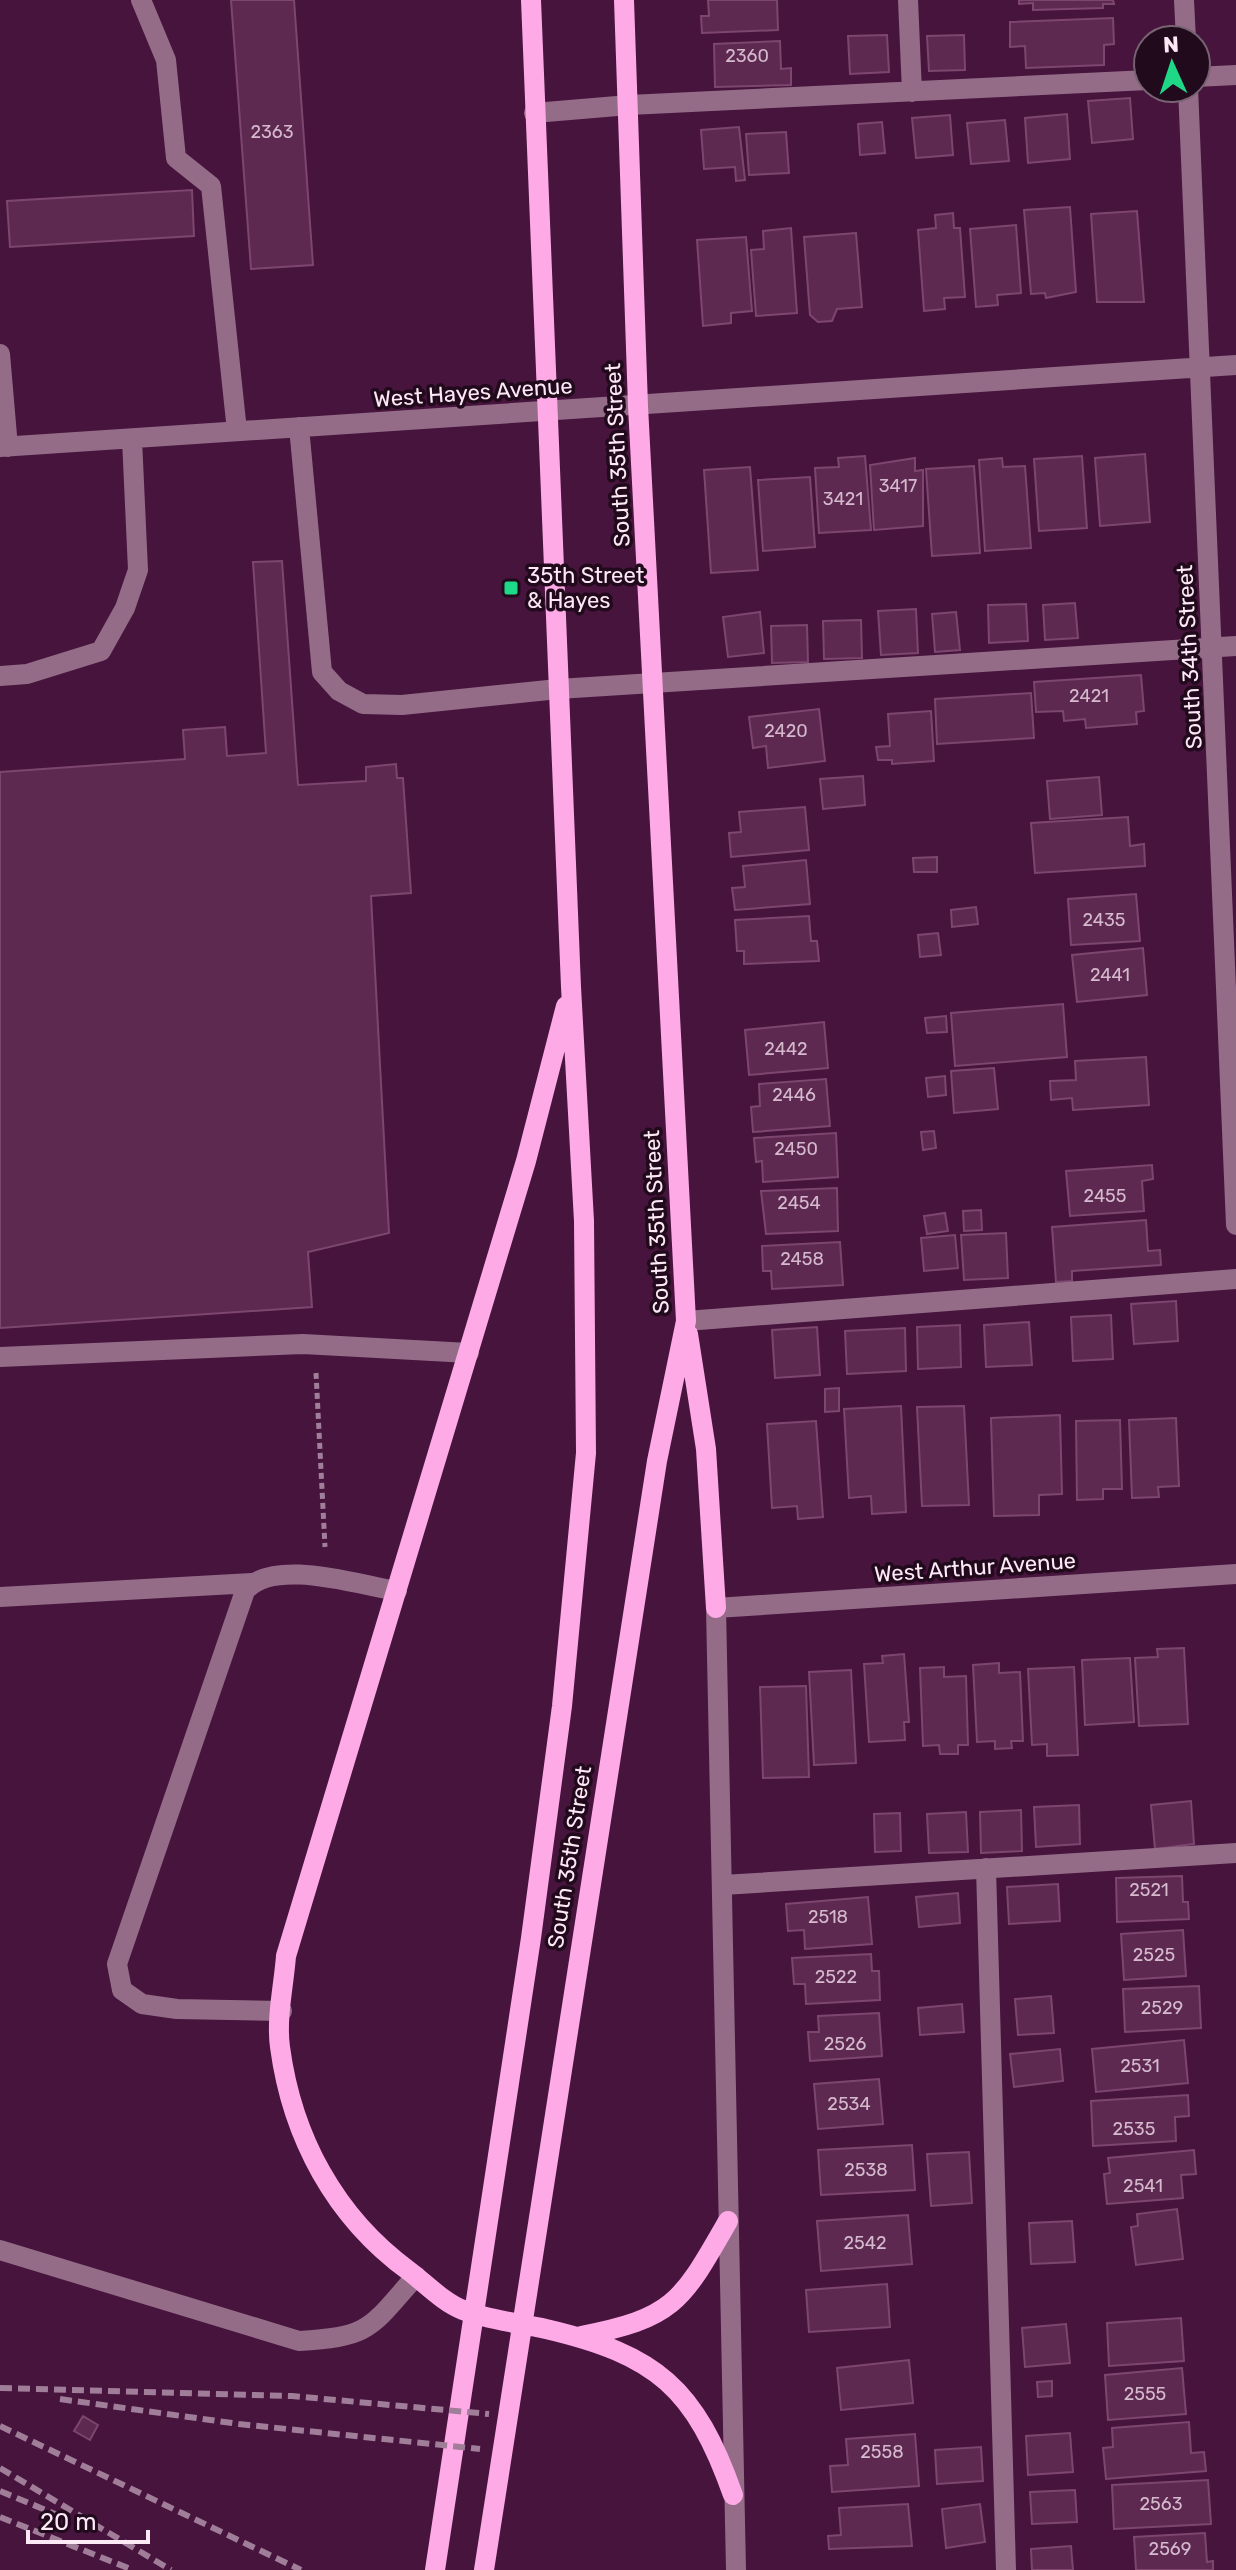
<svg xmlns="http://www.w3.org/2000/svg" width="1236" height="2570" font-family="Rubik,sans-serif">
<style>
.building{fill:#5d2951;stroke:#7d466f;stroke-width:2}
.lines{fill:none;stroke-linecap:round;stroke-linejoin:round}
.path{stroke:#a17e99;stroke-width:5;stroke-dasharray:6 4;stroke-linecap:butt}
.minor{stroke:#946c88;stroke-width:20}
.major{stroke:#feaae7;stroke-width:20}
.rail{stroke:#a07d98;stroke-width:6;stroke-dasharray:12 6;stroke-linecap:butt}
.poi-dot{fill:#1ed888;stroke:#200a1b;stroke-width:3}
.labels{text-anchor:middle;stroke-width:7;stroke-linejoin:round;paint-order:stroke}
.number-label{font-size:18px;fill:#d5b9cd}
.street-label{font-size:22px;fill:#fde9f6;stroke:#200a1b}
.poi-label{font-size:22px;fill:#fde9f6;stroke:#200a1b;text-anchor:start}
</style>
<rect width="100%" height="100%" fill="#46143c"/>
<path class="building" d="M231,0h63l19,265 -62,4z
M708,0h69l1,30 -76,3 -1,-17h8z
M1019,0h94l1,4h-11v4l-70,2v-7l-14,1z
M1113,18l1,26 -10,1v20l-78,3 -1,-22 -15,1v-25z
M887,35l2,37 -39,2 -2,-38z
M964,35l1,35 -36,1 -2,-35z
M780,41l1,28 10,-1v17l-76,2 -1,-43z
M1130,98l3,41 -41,4 -4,-42z
M1067,114l3,45 -42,4 -3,-45z
M950,115l3,40 -37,3 -4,-40z
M1005,120l4,41 -38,3 -4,-41z
M882,122l3,31 -25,2 -2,-31z
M739,127l6,53 -9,1 -1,-14 -31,2 -3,-39z
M786,132l3,41 -40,2 -3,-41z
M192,190l2,46 -184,11 -3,-46z
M1070,207l6,85 -30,6 -1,-5 -14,1 -7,-84z
M1137,211l7,91h-47l-6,-88z
M953,213l1,15h6l5,69 -21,1 1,11 -21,2 -6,-81 18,-2 -1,-13z
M1016,225l5,68 -24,2 1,10 -22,2 -6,-78z
M791,228l6,85 -41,3 -5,-66 13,-1 -1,-18z
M856,233l6,74 -25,2 -5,12 -14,1 -8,-7 -6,-78z
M746,237l6,74 -21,2v10l-28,3 -6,-86z
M1145,454l5,68 -50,4 -5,-68z
M865,456l6,74 -52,3 -4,-65 24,-1 -1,-9z
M1082,456l5,72 -48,3 -5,-72z
M915,458v13l8,-1v56l-49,4 -4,-65z
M1002,458l1,9 22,-1 6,82 -46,3 -6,-91z
M974,466l6,87 -48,3 -6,-87z
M750,467l8,103 -47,3 -7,-103z
M810,477l5,70 -52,4 -5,-71z
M282,561l16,224 68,-4v-14l30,-3 1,14h6l8,115 -40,3 18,337 -81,19 4,55 -312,21v-556l185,-13 -2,-29 42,-3 2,29 39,-3 -13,-191z
M1075,603l3,35 -33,2 -2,-35z
M1026,604l2,37 -39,2 -1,-38z
M916,609l2,44 -37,2 -3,-44z
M760,612l4,41 -36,4 -5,-40z
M956,612l4,38 -25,2 -3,-38z
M861,620l1,38 -38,1 -1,-38z
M807,625l1,37 -36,1 -1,-37z
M1141,675l3,36 -8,1 1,12 -51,4 -1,-9 -21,2 -1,-10 -27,1 -2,-30z
M1031,693l3,45 -97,6 -2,-45z
M819,709l6,52 -57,7 -2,-22 -13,2 -4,-31z
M931,711l3,50 -42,3v-4h-14l-2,-13 14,-1 -2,-32z
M863,776l2,29 -42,4 -3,-30z
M1099,777l3,38 -52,4 -3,-38z
M805,807l4,43 -78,7 -2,-24 12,-1 -2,-20z
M1128,817l2,29 14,-2 1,22 -110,7 -4,-50z
M937,857v15h-23l-1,-14z
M806,860l4,44 -75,6 -3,-22 13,-1 -2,-21z
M1136,894l4,47 -69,4 -3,-46z
M976,907l2,17 -26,3 -1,-17z
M809,916l2,25h6l2,20 -75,3v-13h-7l-2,-31z
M938,933l3,22 -21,2 -2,-22z
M1143,948l4,47 -70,7 -5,-47z
M1063,1004l4,53 -112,9 -4,-53z
M946,1016l1,16 -20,1 -2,-15z
M824,1022l4,46 -79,7 -4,-45z
M1146,1057l3,48 -76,5 -1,-12 -21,2 -1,-19 26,-1 -1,-19z
M994,1068l4,41 -44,4 -3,-42z
M945,1076l1,19 -18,2 -2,-19z
M826,1079l4,47 -77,6 -2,-25 9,-1 -1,-22z
M934,1131l2,17 -13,2 -2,-18z
M836,1133l2,44 -75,5 -1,-21 -6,1 -2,-24z
M1152,1165l1,14 -11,2 2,30 -74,5 -4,-45z
M837,1188l1,43 -72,3 -5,-43z
M981,1210l1,20 -18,1 -1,-20z
M945,1213l3,18 -21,3 -3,-18z
M1146,1220l2,31 12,-1 1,15 -89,6v10l-16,1 -4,-55z
M1006,1233l2,45 -44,2 -3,-45z
M955,1235l3,33 -34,3 -3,-33z
M840,1242l3,43 -71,4 -1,-18h-8l-1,-25z
M1176,1301l2,40 -44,3 -3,-40z
M1111,1315l2,44 -40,2 -2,-44z
M1029,1322l3,43 -46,2 -2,-42z
M960,1325l1,42 -43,2 -1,-42z
M817,1327l3,48 -45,3 -3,-48z
M905,1328l1,43 -59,3 -2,-43z
M839,1388v23l-14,1v-23z
M901,1406l5,106 -34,2 -1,-18 -22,2 -5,-89z
M964,1406l5,99 -47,1 -5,-99z
M1060,1415l2,79 -23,1v20l-45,1 -3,-98z
M1176,1418l3,68 -21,1 1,10 -27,1 -3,-78z
M1120,1420l2,69h-19v10l-26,1 -1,-79z
M816,1421l7,96 -25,2 -1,-13 -25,2 -5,-84z
M1184,1648l4,76 -49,2 -4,-68 23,-1 -1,-8z
M904,1654l5,68h-5l1,18 -36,2 -5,-78 19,-1 -1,-7z
M1130,1658l4,64 -49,3 -3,-65z
M999,1663v10l21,-1 3,69h-12l1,7 -17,1v-8l-18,1 -4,-77z
M944,1667v10l22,-1 2,69h-10v9h-18l-1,-9 -16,1 -3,-78z
M1074,1667l4,88 -31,1v-12l-15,1 -4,-76z
M851,1670l5,93 -42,2 -5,-93z
M806,1686l3,91 -46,1 -3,-91z
M1191,1801l3,43 -39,5 -4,-44z
M1079,1805l1,39 -44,3 -2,-40z
M1021,1810l1,41 -41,2 -1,-41z
M966,1812l2,40 -39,1 -2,-39z
M900,1813l1,38 -26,1 -1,-38z
M1182,1876l1,26h5l1,17 -72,3 -1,-44z
M1058,1884l2,37 -51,3 -2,-37z
M958,1893l2,30 -41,4 -3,-30z
M868,1897l4,47 -67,5 -1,-19 -16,1 -2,-27z
M1183,1930l3,46 -62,4 -3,-46z
M871,1954l1,17h7l1,29 -74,4 -1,-20h-11l-2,-26z
M1199,1986l2,42 -76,4 -2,-43z
M1051,1996l3,37 -36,2 -3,-36z
M962,2004l2,28 -44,3 -2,-27z
M879,2013l3,43 -72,5 -2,-29h11l-1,-16z
M1184,2040l4,43 -92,9 -4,-43z
M1060,2049l3,32 -49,6 -4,-33z
M879,2079l4,45 -65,5 -4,-45z
M1188,2095l1,21 -14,1 1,24 -83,5 -2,-45z
M912,2145l3,45 -94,5 -3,-45z
M1194,2150l2,24 -15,1 2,23 -76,6 -3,-30 6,-1 -2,-15z
M969,2152l3,51 -41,3 -4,-52z
M1177,2209l6,50 -47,6 -5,-38 7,-1 -1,-12z
M908,2215l4,49 -91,7 -4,-50z
M1072,2221l3,41 -44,2 -2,-41z
M887,2284l3,43 -81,5 -3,-42z
M1181,2318l3,43 -75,5 -2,-43z
M1066,2324l4,39 -45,4 -3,-39z
M909,2360l4,43 -72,7 -4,-42z
M1182,2368l4,46 -78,6 -3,-45z
M1052,2381v15l-14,1 -1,-15z
M83,2416l15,9 -8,15 -16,-9z
M1189,2422l2,31 13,-1 2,19 -100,8 -3,-31 10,-1 -1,-19z
M1070,2433l3,39 -45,3 -2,-39z
M915,2434l4,52 -87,6 -2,-26 18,-1 -2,-26z
M981,2447l2,34 -46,3 -2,-34z
M1208,2480l3,44 -97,5 -2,-44z
M1075,2490l2,32 -45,2 -2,-32z
M908,2504l4,42 -83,3 -1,-13 13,-1 -2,-27z
M980,2504l5,38 -39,6 -4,-39z
M1205,2533l2,29 6,-1v9h-77l-2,-33z
M1071,2546l2,24h-41l-1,-21z"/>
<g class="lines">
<path class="path" d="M316,1373l9,174"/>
<path class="minor" d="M141,0l25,60 10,98 35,28 26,245
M908,0l4,92
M1184,0l2,40
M1196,77l40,-2
M1188,88l48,1137
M534,113l95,-8 519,-25
M0,354l8,93
M299,427l23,245 17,19 24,13 39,1 156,-16 678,-43
M0,447l1236,-82
M0,676l27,-2 74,-23 24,-43 13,-38 -6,-131
M686,1321l550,-42
M0,1357l303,-13 166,9
M0,1597l252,-14
M986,1868l20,702
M723,1885l513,-32
M282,2011l-105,-2 -35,-5 -20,-14 -5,-26 128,-373c28,-34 113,-6 152,0
M0,2250l299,91c72,-4 71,-13 117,-65
M736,2570l-20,-962 520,-34"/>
<path class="major" d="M566,1006l-40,155 -240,795c-2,28 -10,62 -6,91 12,90 55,170 129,224 16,12 35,32 54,39 25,10 56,13 83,19 111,26 149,59 187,166
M688,1334l18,115 10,159
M581,2336c94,-18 101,-35 147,-115
M435,2570l96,-632 31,-232 24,-253 -2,-232 -13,-234 -40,-987
M484,2570l173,-1109 29,-140 -48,-915 -14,-406"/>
<path class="rail" d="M0,2388l292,8 197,18
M60,2399l179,25 241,25
M0,2426l301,144
M0,2468l171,102
M0,2491l67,28
M0,2517l133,53"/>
</g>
<rect class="poi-dot" x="503" y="580" width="16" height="16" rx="4"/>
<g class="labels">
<g class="number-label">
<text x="747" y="62">2360</text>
<text x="272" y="138">2363</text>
<text x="898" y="492">3417</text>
<text x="843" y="505">3421</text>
<text x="1089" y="702">2421</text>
<text x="786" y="737">2420</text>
<text x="1104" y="926">2435</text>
<text x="1110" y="981">2441</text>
<text x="786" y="1055">2442</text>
<text x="794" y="1101">2446</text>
<text x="796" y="1155">2450</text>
<text x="1105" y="1202">2455</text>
<text x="799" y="1209">2454</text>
<text x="802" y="1265">2458</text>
<text x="1149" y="1896">2521</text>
<text x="828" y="1923">2518</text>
<text x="1154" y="1961">2525</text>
<text x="836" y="1983">2522</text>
<text x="1162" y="2014">2529</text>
<text x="845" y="2050">2526</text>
<text x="1140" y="2072">2531</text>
<text x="849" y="2110">2534</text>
<text x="1134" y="2135">2535</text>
<text x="866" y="2176">2538</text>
<text x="1143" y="2192">2541</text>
<text x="865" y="2249">2542</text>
<text x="1145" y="2400">2555</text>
<text x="882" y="2458">2558</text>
<text x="1161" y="2510">2563</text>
<text x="1170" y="2555">2569</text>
</g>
<g class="street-label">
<text transform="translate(473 392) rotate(-4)" y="8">West Hayes Avenue</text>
<text transform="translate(617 455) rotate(-93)" y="8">South 35th Street</text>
<text transform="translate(1189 657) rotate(-93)" y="8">South 34th Street</text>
<text transform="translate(656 1222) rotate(-93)" y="8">South 35th Street</text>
<text transform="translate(975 1567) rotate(-4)" y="8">West Arthur Avenue</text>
<text transform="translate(569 1857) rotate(-81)" y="8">South 35th Street</text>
</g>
<g class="poi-label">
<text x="527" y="583">35th Street<tspan x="527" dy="25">&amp; Hayes</tspan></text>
</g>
</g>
<g transform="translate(1172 64) rotate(357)"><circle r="38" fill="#200a1b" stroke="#786373" stroke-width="2"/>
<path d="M0-6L14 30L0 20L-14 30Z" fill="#1ed888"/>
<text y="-12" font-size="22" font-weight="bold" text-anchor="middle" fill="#fde9f6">N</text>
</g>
<path d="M28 2530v12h120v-12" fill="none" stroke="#fde9f6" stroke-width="4"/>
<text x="40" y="2530" font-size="24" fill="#fde9f6" stroke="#200a1b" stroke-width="6" paint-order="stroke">20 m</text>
</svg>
